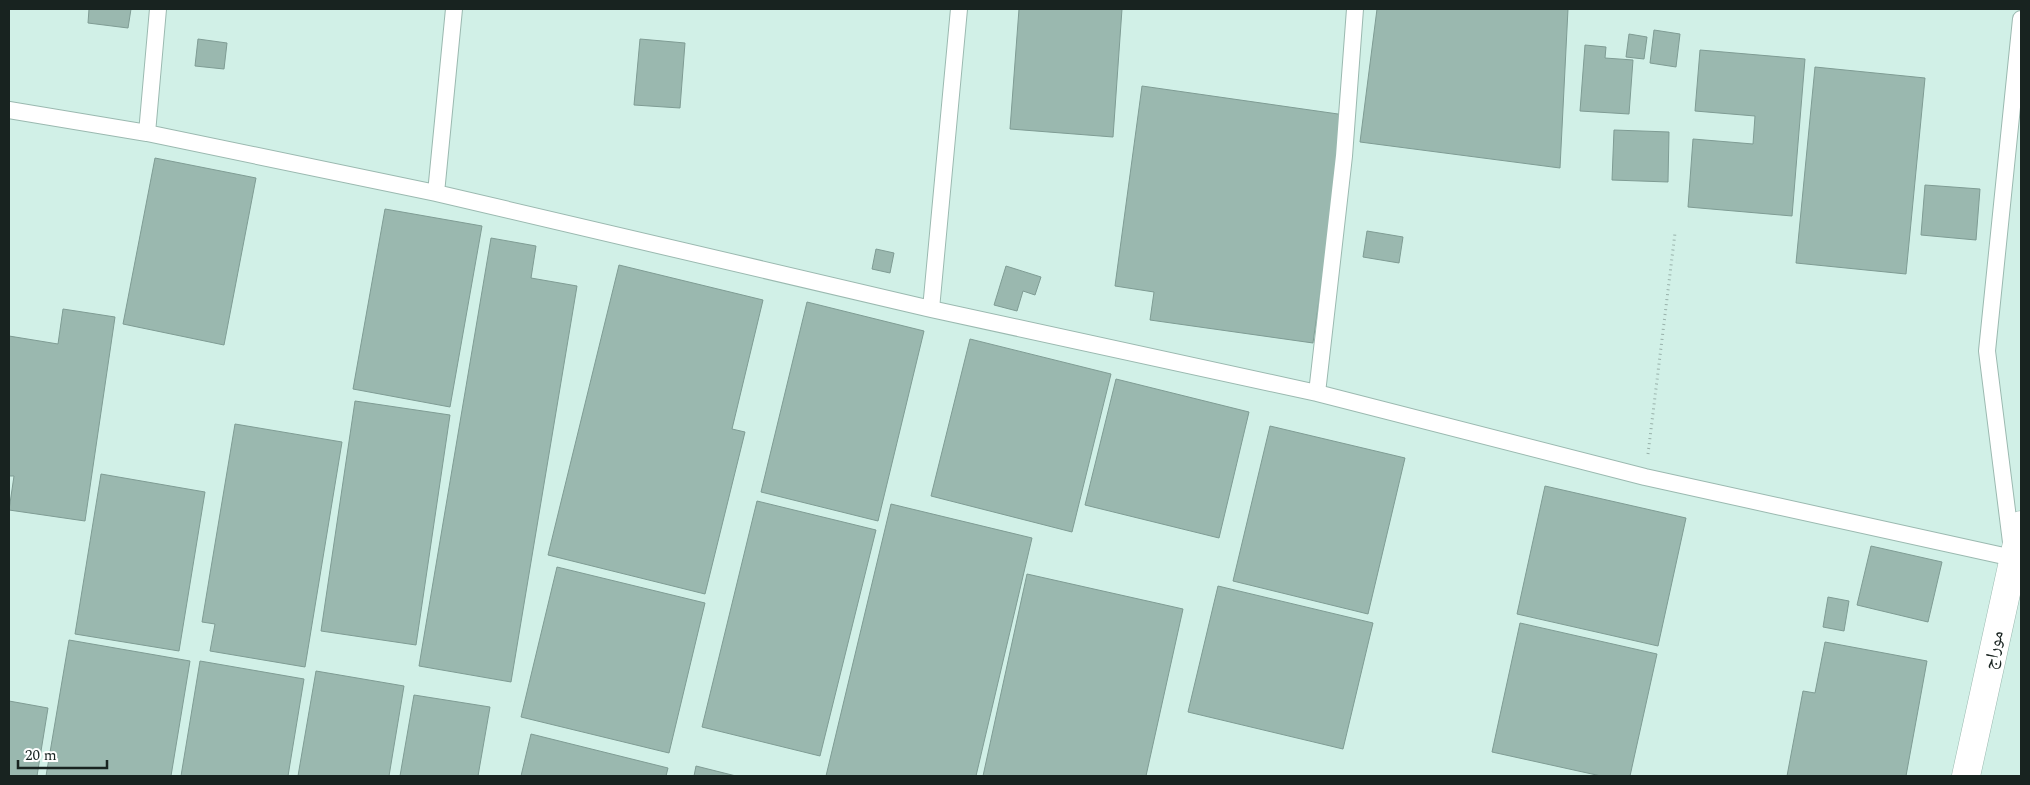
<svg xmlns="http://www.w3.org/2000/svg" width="2030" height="785" font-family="Spectral,'Noto Naskh Arabic',serif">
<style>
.building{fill:#9ab8af;stroke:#7f9c94}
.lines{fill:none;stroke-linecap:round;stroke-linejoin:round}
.service-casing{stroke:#9bb9b0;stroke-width:18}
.secondary-casing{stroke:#9bb9b0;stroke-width:29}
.path{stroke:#98b1aa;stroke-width:3;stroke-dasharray:1 4;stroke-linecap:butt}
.service{stroke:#fff;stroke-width:16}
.secondary{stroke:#fff;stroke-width:28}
.labels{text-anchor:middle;stroke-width:4;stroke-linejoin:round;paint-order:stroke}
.street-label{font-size:18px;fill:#182320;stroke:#fff}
</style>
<rect width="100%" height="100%" fill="#d1f0e7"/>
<path class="building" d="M89,9h42l-3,19 -40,-5z
M1019,9h103l-9,128 -103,-8z
M1377,9h191l-8,159 -200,-26z
M1654,30l26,4 -4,33 -26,-4z
M1629,34l18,3 -3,22 -18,-2z
M198,39l29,4 -3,26 -29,-3z
M640,39l45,4 -5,65 -46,-3z
M1585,45l21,2 -1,11 28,2 -4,54 -49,-3z
M1700,50l105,9 -13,157 -104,-9 5,-68 60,5 2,-28 -60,-5z
M1815,67l110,11 -19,196 -110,-11z
M1142,86l203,29 -32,228 -163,-23 4,-28 -39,-6z
M1614,130l55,2 -1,50 -56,-2z
M155,158l101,20 -32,167 -101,-21z
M1925,185l55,4 -4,51 -55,-5z
M385,209l97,17 -32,181 -97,-18z
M1367,231l36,6 -4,26 -36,-6z
M491,238l45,8 -5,32 46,8 -66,396 -92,-16z
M876,249l18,4 -4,20 -18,-4z
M619,265l144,35 -31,129 13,3 -40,162 -157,-39z
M1006,266l35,11 -6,18 -12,-4 -6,20 -23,-6z
M807,302l117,29 -46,190 -117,-29z
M63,309l52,8 -30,204 -76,-11 5,-34h-5v-140l49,8z
M970,339l141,35 -39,158 -141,-36z
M1116,379l133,33 -30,126 -134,-33z
M355,401l95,14 -34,230 -95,-14z
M235,424l107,18 -37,225 -95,-16 5,-27 -13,-2z
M1270,426l135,32 -37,156 -135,-33z
M101,474l104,18 -26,159 -104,-17z
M1545,486l141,32 -28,128 -141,-32z
M757,501l119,29 -56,226 -118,-29z
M891,504l141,34 -56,238h-150z
M1871,546l71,16 -14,60 -71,-17z
M557,567l148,36 -36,150 -148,-36z
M1027,574l156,35 -37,167h-163z
M1218,586l155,37 -30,126 -155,-37z
M1828,597l21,4 -5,30 -21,-4z
M1520,623l137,31 -27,122h-29l-109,-24z
M69,640l121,21 -19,115h-125z
M1825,642l102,19 -21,115h-119l16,-85 12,2z
M200,661l104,18 -16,97h-107z
M316,671l88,15 -15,90h-91z
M414,695l76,12 -12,69h-78z
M9,701l39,7 -11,68h-28z
M531,734l137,34 -2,8h-145z
M696,766l40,10h-42z"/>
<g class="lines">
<defs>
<path id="service" d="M158,9l-11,124 289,60 495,116 386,84 328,84 368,81 -26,-207 34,-332
M9,110l138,23
M436,193l18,-184
M931,309l28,-300
M1317,393l27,-237 11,-147"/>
<path id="secondary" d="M1966,776l55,-251"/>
</defs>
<use href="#service" class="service-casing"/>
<use href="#secondary" class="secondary-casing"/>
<path class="path" d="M1648,454l27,-221"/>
<use href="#service" class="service"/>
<use href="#secondary" class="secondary"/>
</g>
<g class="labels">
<g class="street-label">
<text transform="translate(1993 650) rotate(-78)" y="6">موراج</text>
</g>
</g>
<rect width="2030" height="785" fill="none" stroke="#182320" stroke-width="20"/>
<path d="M18 760v8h89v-8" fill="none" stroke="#182320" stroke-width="2.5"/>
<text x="25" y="760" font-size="15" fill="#182320" stroke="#ffffff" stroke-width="4" paint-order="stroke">20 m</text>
</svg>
